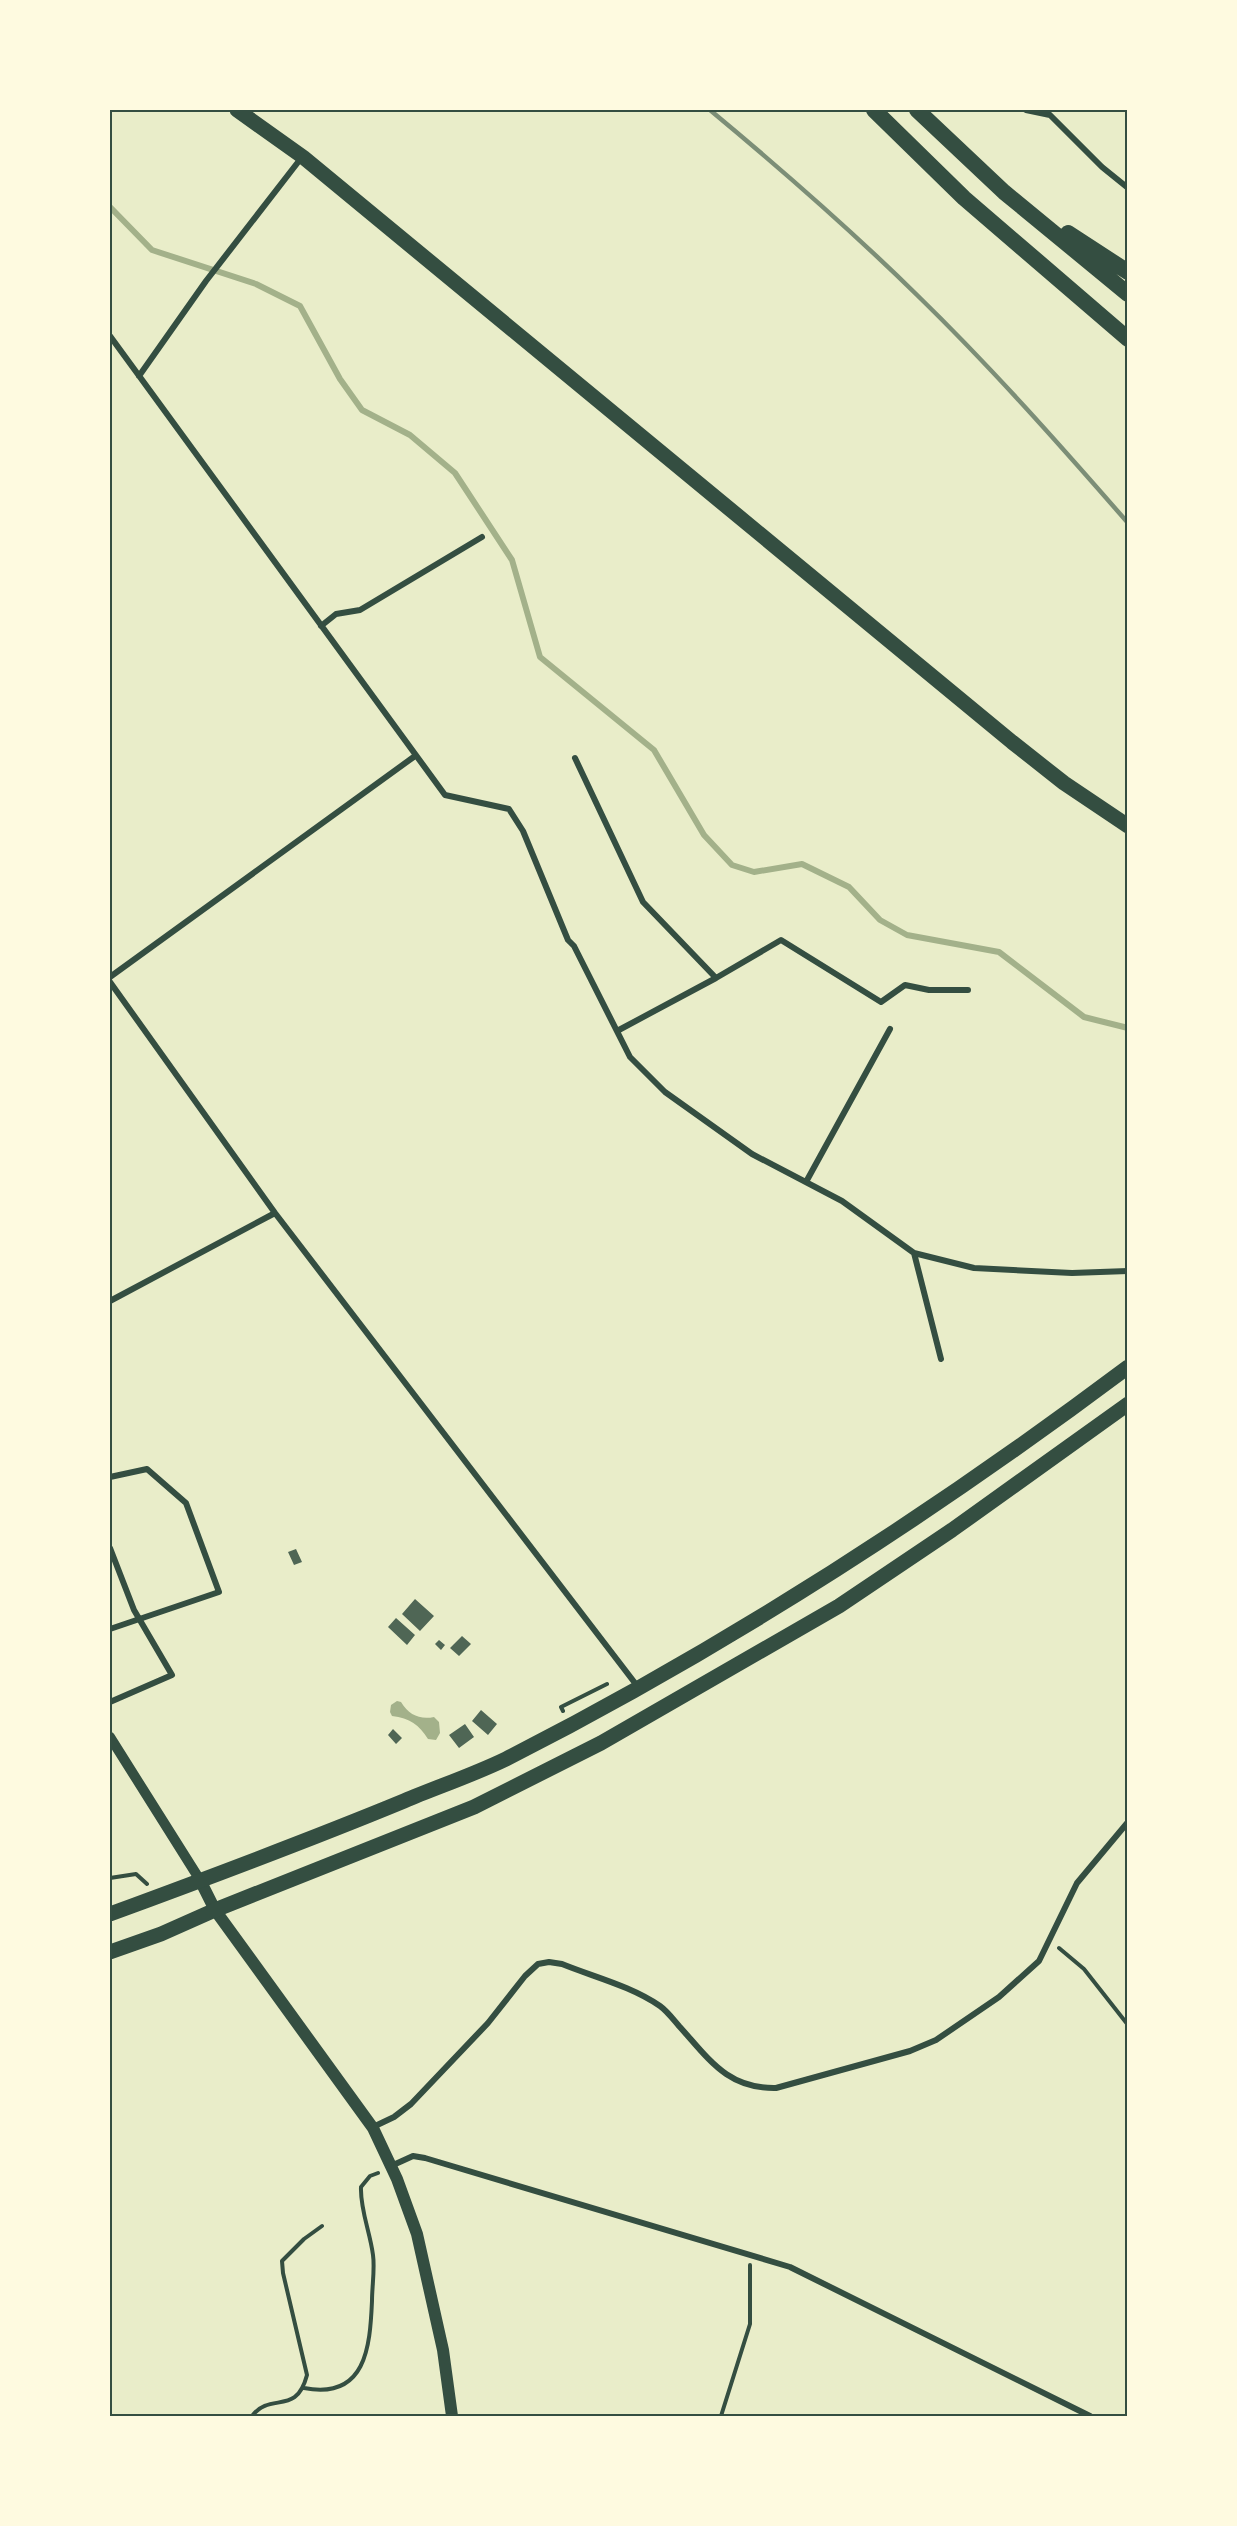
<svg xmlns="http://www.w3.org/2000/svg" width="1237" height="2526" font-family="Overpass,sans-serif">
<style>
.water{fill:#a3b18a}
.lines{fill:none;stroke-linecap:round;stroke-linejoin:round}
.stream{stroke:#a3b18a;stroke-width:6}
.building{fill:#4f6655}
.path{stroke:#344e41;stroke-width:4}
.minor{stroke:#344e41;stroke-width:6}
.tertiary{stroke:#344e41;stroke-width:10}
.secondary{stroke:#344e41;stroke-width:12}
.primary{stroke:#344e41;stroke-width:15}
.trunk{stroke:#344e41;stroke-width:15}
.motorway{stroke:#344e41;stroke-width:16}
.rail{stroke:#7c8e77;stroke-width:4.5}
.neatline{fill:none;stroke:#344e41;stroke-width:2}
</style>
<rect width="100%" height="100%" fill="#e9edc9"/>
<path class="water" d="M397,1701l4,1c8,13 19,18 33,15l5,5 1,11 -4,7 -8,-1c-9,-14 -18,-21 -36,-23l-2,-4 1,-7z"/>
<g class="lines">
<path class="stream" d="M110,207l42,43 104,34 44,22 40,73 22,31 48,25 45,38 57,87 28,97 114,93 50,85 28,30 22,7 48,-8 47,23 31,33 27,15 92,17 85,65 44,11"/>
</g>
<path class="building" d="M296,1549l6,13 -8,3 -6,-13z
M415,1599l19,17 -14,15 -18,-17z
M396,1618l19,17 -8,10 -19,-18z
M462,1636l9,8 -12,12 -9,-8z
M439,1640l6,5 -4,5 -6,-6z
M481,1710l16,14 -9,11 -16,-14z
M465,1724l9,13 -15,11 -10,-13z
M393,1729l9,9 -6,6 -8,-9z"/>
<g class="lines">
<path class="path" d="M563,1711l-2,-4 46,-23
M110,1878l26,-4 11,10
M1059,1948l25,21 44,56
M304,2388c62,12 66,-41 68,-87 0,-15 3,-32 1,-46 -3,-23 -13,-46 -12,-68l9,-11 8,-3
M252,2416c19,-25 44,1 55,-41l-24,-102 -1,-12 22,-22 18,-13
M721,2416l29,-92v-59"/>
<path class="minor" d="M1026,110l24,5 52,52 26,21
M110,336l335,459 64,14 14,22 45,109 6,6 56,111 35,35 87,62 90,47 72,52 60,15 98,5 56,-2
M139,376l67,-95 96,-124
M321,626l15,-12 24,-4 122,-73
M575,758l68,144 73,76 65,-38 100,62 24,-17 24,5h39
M110,977l305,-221
M110,982l165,231 363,474
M617,1031l99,-53
M806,1182l84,-153
M914,1253l27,106
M110,1301l165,-88
M110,1477l37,-8 39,34 33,89 -109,37
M110,1548l24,62 38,65 -62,27
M373,2127l21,-10 17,-13 77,-81 37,-47 13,-12 11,-2 13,2c32,13 69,22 98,42 7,5 13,13 19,20 30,33 48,63 97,62l134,-37 26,-11 63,-43 40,-36 38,-78 51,-61
M391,2166l22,-10 12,2 365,109 300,149"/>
<path class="tertiary" d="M110,1737l90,143"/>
<path class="secondary" d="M200,1880l15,30 158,218 24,51 20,55 26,116 9,66"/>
<path class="primary" d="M237,110l66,47 709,585 52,41 64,43"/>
<path class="trunk" d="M110,1914c98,-36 197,-73 294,-113 33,-14 69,-26 102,-42 218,-111 426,-245 622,-392
M110,1952l51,-18 54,-24 259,-103 127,-64 238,-137 113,-76 176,-126"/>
<path class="motorway" d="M874,110l90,88 164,141
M917,110l87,82 124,102
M1068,233l60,39"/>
<path class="rail" d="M710,110c71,59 141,120 207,185 74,72 143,150 211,228"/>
</g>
<rect width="1237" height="2526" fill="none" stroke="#fefae0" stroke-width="222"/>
<rect x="111" y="111" width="1015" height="2304" class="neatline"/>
</svg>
